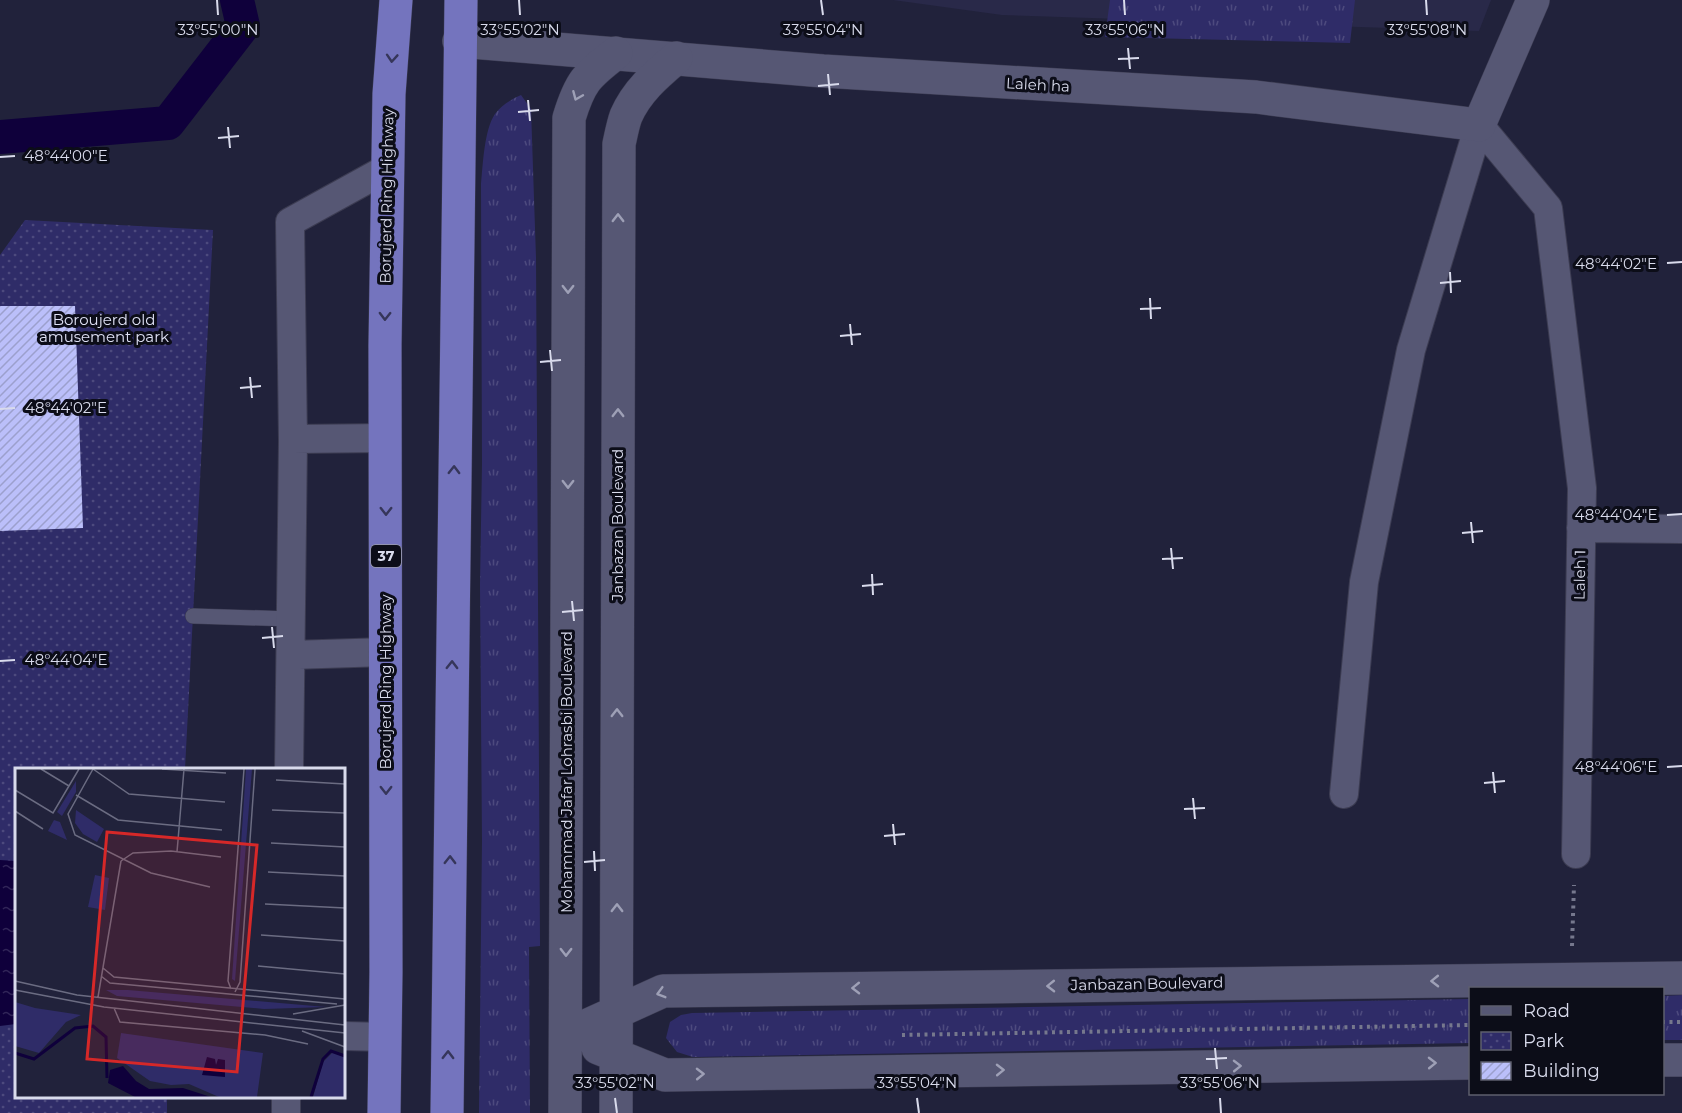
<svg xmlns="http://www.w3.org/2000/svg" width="1682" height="1113" font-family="Montserrat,sans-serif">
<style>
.built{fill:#292949}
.grass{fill:url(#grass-tufts)}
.park{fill:url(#park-dots)}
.water{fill:url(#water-ripples)}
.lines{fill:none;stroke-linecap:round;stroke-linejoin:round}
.canal{stroke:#0f003b;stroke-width:34}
.building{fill:url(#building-hatch)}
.service-casing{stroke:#3c3c52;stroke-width:16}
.minor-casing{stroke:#3c3c52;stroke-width:30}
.tertiary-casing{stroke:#3c3c52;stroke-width:34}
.secondary-casing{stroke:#3c3c52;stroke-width:34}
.trunk-casing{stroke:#3c3c52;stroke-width:34}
.path{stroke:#76788d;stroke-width:4;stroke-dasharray:3 4.5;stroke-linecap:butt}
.service{stroke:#565774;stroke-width:15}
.minor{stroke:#565774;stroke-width:28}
.tertiary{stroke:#565774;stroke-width:33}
.secondary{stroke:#565774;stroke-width:33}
.trunk{stroke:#7474be;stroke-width:33}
.oneway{stroke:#36365a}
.oneway2{stroke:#9ea0b6}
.ticks{fill:none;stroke:#d9dbec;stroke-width:2}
.labels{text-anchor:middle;stroke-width:6;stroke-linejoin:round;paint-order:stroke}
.shield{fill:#0c0d18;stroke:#9c9dac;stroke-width:1.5}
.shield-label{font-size:14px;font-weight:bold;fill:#d9dbec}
.street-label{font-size:15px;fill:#d9dbec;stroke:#0c0d18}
.park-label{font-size:15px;fill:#dfe1f5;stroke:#0c0d18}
.inset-river{fill:none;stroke:#0f003b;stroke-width:3}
.inset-road{fill:none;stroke:#6b6c82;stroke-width:1.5}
.view{fill:#d62828;fill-opacity:0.15;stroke:#d62828;stroke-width:3}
.inset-edge{fill:none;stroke:#d9dbec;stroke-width:3}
.ticks-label{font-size:15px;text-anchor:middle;fill:#d9dbec;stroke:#0c0d18;stroke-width:6;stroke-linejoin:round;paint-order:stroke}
</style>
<defs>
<pattern id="grass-tufts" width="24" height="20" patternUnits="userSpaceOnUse" patternTransform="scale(1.5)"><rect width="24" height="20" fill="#2f2c68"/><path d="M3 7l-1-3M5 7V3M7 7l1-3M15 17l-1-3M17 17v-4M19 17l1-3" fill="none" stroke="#4d4a7e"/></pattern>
<pattern id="park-dots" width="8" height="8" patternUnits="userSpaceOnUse" patternTransform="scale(1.5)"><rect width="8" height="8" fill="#2f2c68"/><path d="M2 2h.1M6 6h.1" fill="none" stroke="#4d4a7e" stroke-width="1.8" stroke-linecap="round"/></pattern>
<pattern id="water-ripples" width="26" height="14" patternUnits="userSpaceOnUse" patternTransform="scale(1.5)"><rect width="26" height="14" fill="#0f003b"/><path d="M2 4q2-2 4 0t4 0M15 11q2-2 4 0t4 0" fill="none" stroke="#312558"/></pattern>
<pattern id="building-hatch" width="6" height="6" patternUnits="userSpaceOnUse" patternTransform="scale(1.5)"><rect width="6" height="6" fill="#bbbffa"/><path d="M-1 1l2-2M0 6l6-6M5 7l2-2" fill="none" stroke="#9ca0cd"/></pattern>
</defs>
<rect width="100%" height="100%" fill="#21223b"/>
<path class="built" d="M893,0h598l-12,31 -477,-16z"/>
<path class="grass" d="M1110,0h245l-5,43 -245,-6z
M521,95l10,14 5,149 4,688 -11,1 1,166h-51l3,-272 -2,-256 2,-121 -1,-280c2,-19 3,-54 14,-70 6,-9 17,-15 26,-19z
M1682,995v45h-19v-44z
M1470,999v44l-777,14 -16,-5 -11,-14 4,-16 11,-7 11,-2z"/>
<path class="park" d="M25,220l188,10 -28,539 -169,1v326l151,1v16h-167v-858z"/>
<path class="water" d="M0,860l16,1v163l-16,2z"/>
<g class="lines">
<path class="canal" d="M0,137l168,-14 75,-97 -6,-26"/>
</g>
<path class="building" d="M0,306h75l8,222 -83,3z"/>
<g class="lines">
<defs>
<path id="service" d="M193,616l98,3"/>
<path id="minor" d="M1479,125l69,83 34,280 -6,366
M293,439l92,-1
M1581,528l101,1
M291,655l95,-3
M289,770l4,-329 -3,-219 98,-54
M1344,794l20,-212 47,-232 68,-225
M344,1036l41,1
M286,1096v17"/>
<path id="tertiary" d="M459,41l364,30 433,26 223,28 54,-125"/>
<path id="secondary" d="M566,1035l97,-44 1019,-13
M598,1048l67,27 805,-12
M1662,1060h20
M565,1113l4,-995c11,-36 17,-42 47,-65
M616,1113l3,-969c2,-9 4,-20 7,-28 11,-25 30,-41 50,-58"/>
<path id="trunk" d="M384,1113l2,-141 -1,-627 4,-251 7,-94
M447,1113l14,-1113"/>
</defs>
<use href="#service" class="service-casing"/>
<use href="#minor" class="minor-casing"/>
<use href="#tertiary" class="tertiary-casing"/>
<use href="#secondary" class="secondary-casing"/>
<use href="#trunk" class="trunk-casing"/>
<path class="path" d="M1572,946l2,-61
M1662,1022h20
M902,1035l568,-10"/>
<use href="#service" class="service"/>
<use href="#minor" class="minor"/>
<use href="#tertiary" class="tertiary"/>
<use href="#secondary" class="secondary"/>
<use href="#trunk" class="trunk"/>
</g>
<defs><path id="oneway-chevron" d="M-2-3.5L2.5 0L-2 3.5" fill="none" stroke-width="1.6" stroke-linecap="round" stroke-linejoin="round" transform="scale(1.5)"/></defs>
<g class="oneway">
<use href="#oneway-chevron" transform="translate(392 58) rotate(94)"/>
<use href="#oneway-chevron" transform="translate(385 316) rotate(91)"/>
<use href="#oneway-chevron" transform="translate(454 470) rotate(-89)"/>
<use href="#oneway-chevron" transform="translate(386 511) rotate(90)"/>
<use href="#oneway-chevron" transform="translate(452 665) rotate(-89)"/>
<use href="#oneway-chevron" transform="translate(386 790) rotate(90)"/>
<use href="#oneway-chevron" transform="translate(450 860) rotate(-89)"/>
<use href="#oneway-chevron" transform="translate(448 1055) rotate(-89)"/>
</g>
<g class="oneway2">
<use href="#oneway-chevron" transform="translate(577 96) rotate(113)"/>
<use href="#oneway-chevron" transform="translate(618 218) rotate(-90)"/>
<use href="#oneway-chevron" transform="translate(568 289) rotate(90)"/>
<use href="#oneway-chevron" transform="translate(618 413) rotate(-90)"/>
<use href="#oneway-chevron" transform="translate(568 484) rotate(90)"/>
<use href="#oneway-chevron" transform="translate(617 713) rotate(-90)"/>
<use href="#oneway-chevron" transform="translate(617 908) rotate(-90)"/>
<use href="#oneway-chevron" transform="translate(566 952) rotate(90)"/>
<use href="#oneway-chevron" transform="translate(1435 981) rotate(179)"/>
<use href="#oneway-chevron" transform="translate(1051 986) rotate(179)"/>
<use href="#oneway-chevron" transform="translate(856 988) rotate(179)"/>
<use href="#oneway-chevron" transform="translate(661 993) rotate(164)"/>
<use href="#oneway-chevron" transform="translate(1432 1063) rotate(-1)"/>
<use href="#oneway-chevron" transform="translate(1237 1066) rotate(-1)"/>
<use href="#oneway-chevron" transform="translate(1000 1070) rotate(-1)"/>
<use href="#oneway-chevron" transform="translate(700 1074) rotate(-1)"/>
</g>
<path class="ticks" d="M217,0l1,15M519,0l1,15M821,0l2,15M1124,0l1,15M1426,0l1,15M1128,48l2,21M1118,59l21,-1M828,74l2,21M818,86l21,-2M528,100l2,21M518,112l21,-2M228,127l2,21M218,138l21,-2M0,157l15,-1M1667,263l15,-1M1450,272l1,21M1440,283l21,-2M1150,298l1,21M1140,309l21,-1M850,324l2,21M840,336l21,-2M550,350l2,21M540,362l21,-2M250,377l2,21M240,388l21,-2M0,409l15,-1M1667,515l15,-1M1471,522l2,21M1462,533l21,-2M1171,548l2,21M1162,559l21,-1M872,574l1,21M862,586l21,-2M572,601l2,20M562,612l21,-2M272,627l2,21M262,638l21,-2M0,661l15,-1M1667,767l15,-1M1493,772l2,21M1484,783l21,-2M1193,798l2,21M1184,809l21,-1M893,824l2,21M884,836l21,-2M594,851l1,20M584,862l21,-2M1215,1048l2,21M1206,1059l21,-1M615,1098l2,15M917,1098l2,15M1220,1098l1,15"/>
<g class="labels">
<rect class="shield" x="371" y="545" width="30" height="22" rx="4.5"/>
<g class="shield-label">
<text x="386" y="561">37</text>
</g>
<g class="street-label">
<text transform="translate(1038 85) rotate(3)" y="5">Laleh ha</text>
<text transform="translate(387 196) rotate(-89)" y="5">Borujerd Ring Highway</text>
<text transform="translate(618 525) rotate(-90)" y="5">Janbazan Boulevard</text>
<text transform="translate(1580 575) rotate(-89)" y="5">Laleh 1</text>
<text transform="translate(386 682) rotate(-90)" y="5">Borujerd Ring Highway</text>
<text transform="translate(567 772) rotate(-90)" y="5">Mohammad Jafar Lohrasbi Boulevard</text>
<text transform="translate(1147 984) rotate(-1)" y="5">Janbazan Boulevard</text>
</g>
<g class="park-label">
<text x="104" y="325">Boroujerd old<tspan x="104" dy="17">amusement park</tspan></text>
</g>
</g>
<g transform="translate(15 768)">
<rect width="330" height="330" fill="#21223b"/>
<path d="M231,1h6l-17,212 -3,-2zM61,13v11l-14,24 -5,-4zM61,42l28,19 -7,13 -14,-8 -8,-11zM39,52l6,2 7,18 -19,-9zM80,107l14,3 -4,32 -17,-3zM91,222h22l198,17 -62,2 -147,-13z" fill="#2f2c68"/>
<path d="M0,234l20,6 46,7 -15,7 -27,31 -24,-7zM106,265l142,20 -6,44h-38l-30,-13 -18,1 -21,-4 -33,-23z" fill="#2f2c68"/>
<path d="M318,284l12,5v40h-32l10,-35z" fill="#2f2c68"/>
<path d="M192,289l8,2 1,6 2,-6 7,1v17l-23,-2zM108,298l13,15 13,8 34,-1 28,9h-76l-27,-14 2,-13z" fill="#0f003b"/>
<path class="inset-river" d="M0,285l19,6 41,-31 18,-2 13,11 1,41M296,329l12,-38 8,-8 14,5"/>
<path class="inset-road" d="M26,1l28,17M78,1l-25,45 7,21 76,38 59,14M78,1l36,25 96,8M147,1l64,4M261,12l69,4M0,22l38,23 26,-44M61,27l42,25 104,10M257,42l73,3M0,43l28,18M256,75l74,4M162,84l7,-83M106,93l12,-8 38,-2 50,6M253,104l77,4M250,136l80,4M246,167l84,6M243,198l87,8M88,200l11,9 231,22M86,208l9,7 227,21M0,213l62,14 268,30M216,221l-3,-8 16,-212M0,222l89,17 241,26M220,224l5,-10 15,-213M83,229l23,-136M99,240l6,14 145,13 43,9M278,246l52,-9M287,263l43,16"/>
<path class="view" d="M92,64l150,13 -20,227 -150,-13z"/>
<rect width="330" height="330" class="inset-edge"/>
</g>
<g class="ticks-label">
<text x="218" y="35">33°55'00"N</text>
<text x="520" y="35">33°55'02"N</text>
<text x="823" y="35">33°55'04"N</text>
<text x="1125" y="35">33°55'06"N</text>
<text x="1427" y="35">33°55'08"N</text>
<text x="66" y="161">48°44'00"E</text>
<text x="1616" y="269">48°44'02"E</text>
<text x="66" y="413">48°44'02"E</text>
<text x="1616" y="520">48°44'04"E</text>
<text x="66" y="665">48°44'04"E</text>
<text x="1616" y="772">48°44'06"E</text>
<text x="615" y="1088">33°55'02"N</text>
<text x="917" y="1088">33°55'04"N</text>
<text x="1220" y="1088">33°55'06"N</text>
</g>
<rect x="1469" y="987" width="195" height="108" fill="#0c0d18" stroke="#5e5f6d" stroke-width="1.5"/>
<rect x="1481" y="1006" width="30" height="9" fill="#565774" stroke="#5e5f6d" stroke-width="1.5"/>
<text x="1523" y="1017" font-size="18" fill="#d9dbec">Road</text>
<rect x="1481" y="1032" width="30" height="18" fill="url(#park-dots)" stroke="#5e5f6d" stroke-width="1.5"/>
<text x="1523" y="1047" font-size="18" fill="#d9dbec">Park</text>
<rect x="1481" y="1062" width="30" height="18" fill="url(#building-hatch)" stroke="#5e5f6d" stroke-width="1.5"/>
<text x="1523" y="1077" font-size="18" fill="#d9dbec">Building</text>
</svg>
